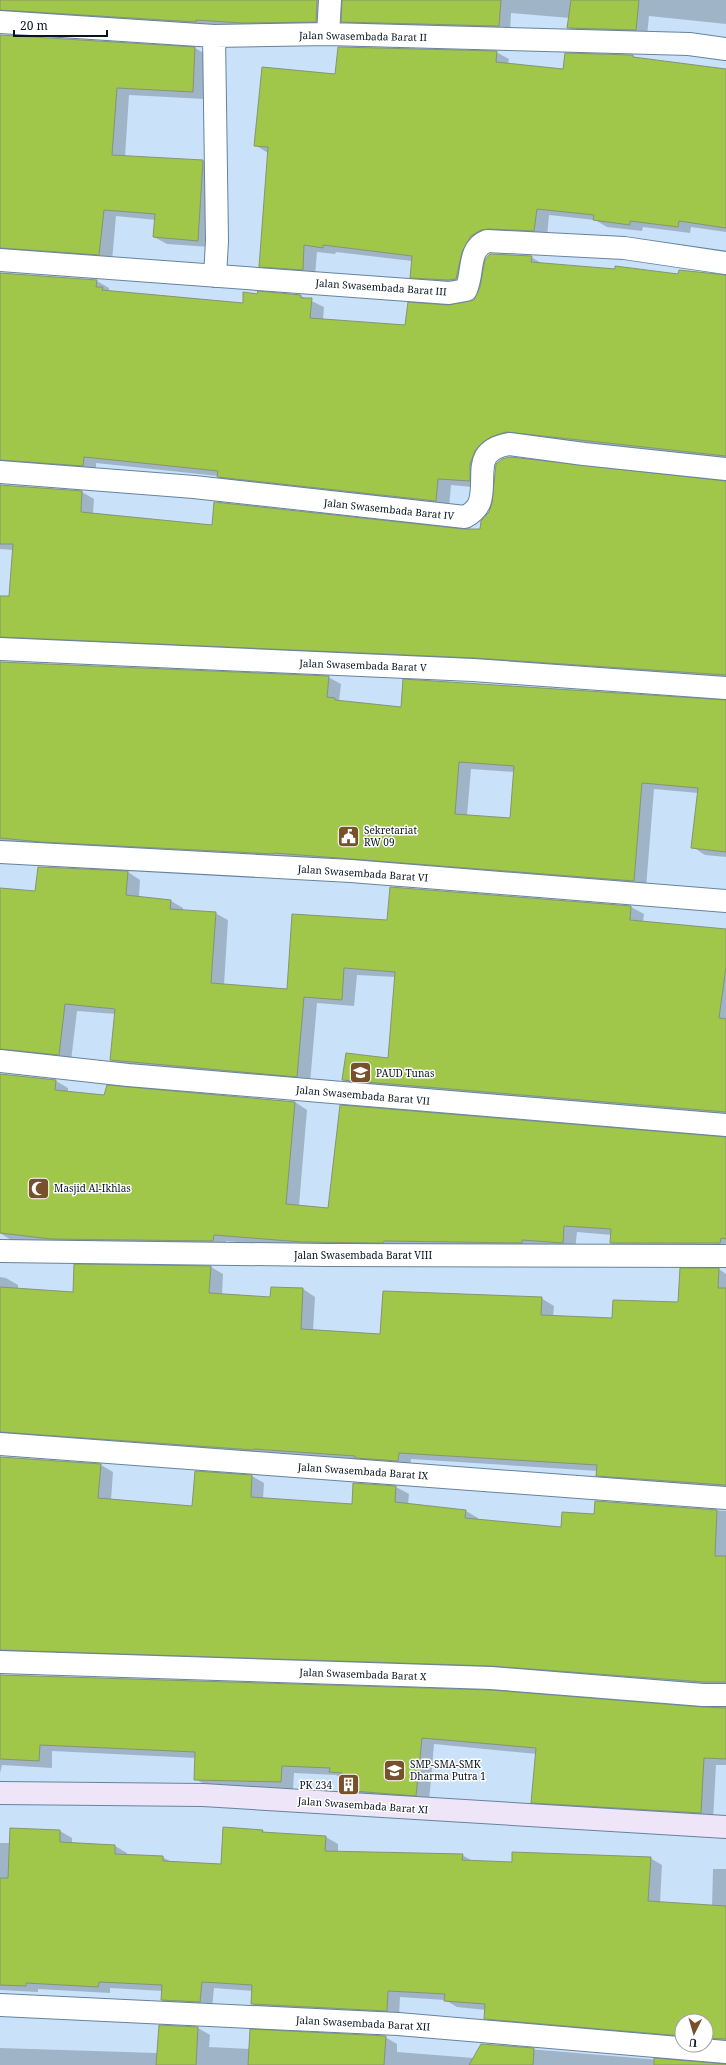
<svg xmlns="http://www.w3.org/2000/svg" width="726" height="2065" font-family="'Noto Serif',serif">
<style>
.shadow{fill:#0003;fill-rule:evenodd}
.building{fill:#a0c64a;stroke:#879471;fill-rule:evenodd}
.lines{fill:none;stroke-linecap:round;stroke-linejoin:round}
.street-casing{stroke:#66839d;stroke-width:24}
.secondary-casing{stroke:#66839d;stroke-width:24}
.street{stroke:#fff;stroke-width:22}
.secondary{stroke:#eee5f8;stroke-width:22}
.labels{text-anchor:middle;stroke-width:3;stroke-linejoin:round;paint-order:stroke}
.street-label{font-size:10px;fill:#09141e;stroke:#fff}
.poi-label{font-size:10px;fill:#09141e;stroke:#fff;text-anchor:start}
</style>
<rect width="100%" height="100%" fill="#c9e2f9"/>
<path class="shadow" d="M0,0h331l-4,28 -72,1 -255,-13z
M342,0h384v24l-77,-8 -2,20 -67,-2 -11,-6 1,-10 -59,-5 -1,19 -156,-4 -12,-7z
M0,36l195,12 12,7 -2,44 -76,-4 -4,62 78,4 12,7 -5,79 -43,-3 -13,-7 2,-17 -40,-4 -4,45 -112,5z
M496,52l13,7 -1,5 56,6 69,-14 5,3 88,11v162l-35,-5 -1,6 -47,-6 -1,4 -35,-4 -12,-7 -46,-5 -2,22h-53l-25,49 -46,-2 -12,-7 1,-16 -76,-9 -1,2 -18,-2 -2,24 -42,-3 -13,-7 8,-113 -13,-8 81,-70z
M531,257l12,7 136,11 47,1v186l-223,-18 -21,44 -31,-3 -2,23 -218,-24 -13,-8 -122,-13v9l-96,6v-210l1,6 96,7 12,7v3l135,13 57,-8 23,11 -1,13 83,6 42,-20 26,-5z
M0,480l1,6 81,6 12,7 -1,15 120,12 268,4 245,-28v179l-726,-26v-58h10l4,-47 -14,-1z
M0,657l1,6 327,14 13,7 -2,17 63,7 2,-28 322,21v156l-21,-2 -12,-8 5,-54 -44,-4 -8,99 -646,-45zM471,769l44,3 -5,48 -43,-4z
M128,872l12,8 -1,17 32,4 12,7v3l32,2 13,7 -4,65 64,5 100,-69 3,-33 240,19 13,7 -1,8 83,8v188l-370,-31 -13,-7 46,-21 6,-82 -38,-2 -3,31 -37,-3 -7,80 -187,-16 -12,-7 5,-46 -39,-3 -6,50 -43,-4 -11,-6 -17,-2v-160l36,3z
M13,1076l43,5 12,7v4l37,4 190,6 12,8 -8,96 29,3 398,-71v112h-102l-13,-7 1,-8 -35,-3 -2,18 -259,-1 -90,-8v7l-162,-2 -53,-6 -11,-7v-145z
M75,1265l136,2 12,7 -1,21 49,3 32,-9 12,8 -2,34 68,4 160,-37 13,8 -1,11 60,2 65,-16 41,-34 7,5v217l-116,-9 -13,-7 1,-4 -187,-12 -1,9 -410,-18v-173l6,1 12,7v4l55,4z
M0,1451l1,7 100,7 12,7 -2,28 82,7 59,-31 12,7 -1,16 90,6 1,-21 42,3 13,7 -1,11 58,6 12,7v2l84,8 33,-13v-13l131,9v178l-726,-26z
M0,1673l2,3 701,32 23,-1v58h-10l-3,55 -169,-11 -12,-7 5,-48 -103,-10 -5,58 -75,-6 -13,-7 1,-11 -6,-3 -42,-2 -1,16 -85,-3 -13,-7 1,-21 -144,-7v17l-50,-3 -2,8z
M60,1831l12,7v5l43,3 12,7v2l35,2 10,5 50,3 40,-34 6,3 58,3 12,7v8l124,3 11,6 40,2 137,-5 12,7 -2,38 52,3 1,-37h13v176l-20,-2v-22h-24v20l-184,-16 -13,-7 1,-8 -29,-3 -12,-7 -45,-3 -1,20 -134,-6 -12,-7v-13l-39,-3 -2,20 -38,-1 -12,-7 1,-9 -53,-3v5l-72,-4v3l-38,-2v-147h10z
M160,2026l38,2 12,7 -1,12 41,2 135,-12 12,7v8l77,6 7,-13 239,20h-720v-17l157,5z"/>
<path class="building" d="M0,0h317l-1,22 -74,1 -46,-3v2l-196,-12z
M342,0h159l-2,26 -158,-4z
M571,0h68l-3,30 -69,-2z
M0,35l195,12 -2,45 -76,-4 -5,67 91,5 -5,81 -45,-4 2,-23 -51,-4 -5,45 -99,-7z
M338,47l159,4 -1,11 67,7 2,-16 68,2v2l93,12v159l-47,-7 -1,6 -48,-6v4l-37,-5 1,-5 -57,-6 -3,22 -46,-2 -7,1 -10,6 -9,16 -6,27 -8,1 -38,-2 2,-22 -89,-11v3l-19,-3 -1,25 -44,-3 9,-120 -14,-1 8,-79 73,7z
M490,254l42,2 -1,6 84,7v-3l63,8 1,-4 47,5v181l-220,-24 -15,5 -8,5 -8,9 -5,13v17l-32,-2 -2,22 -219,-24 1,-6 -134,-14 -1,9 -83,-6v-187l97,7 -1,7h7l-1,3 141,13v-11l14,2 1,-3 43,4v3h11l-2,20 95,7 3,-23 40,3 26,-5 6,-13 5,-27z
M510,457l216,24v194l-252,-17 -474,-21v-41h9l4,-52h-13v-59l82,6 -1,21 131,13 2,-23 250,27h16l1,-8 8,-9 3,-9 4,-39 6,-5z
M0,662l329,14 -2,21 8,1v2l66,7 2,-28 323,21v152l-35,-4 7,-60 -56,-5 -8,98 -360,-28v1l-233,-12 -41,-4zM459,762l55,4 -4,52 -55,-4z
M38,867l90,4 -2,24 45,5 -1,9 46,3 -5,71 76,6 5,-75 95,6 3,-33 241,19 -1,14 96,9v38l-7,51 7,1v93l-384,-32 4,-27 42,5 7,-86 -51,-4 -2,32 -38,-3 -7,80 -187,-17 5,-51 -50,-5 -6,51 -59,-6v-161l35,3z
M0,1074l56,6 -1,10 49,5 3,-10 188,17 -9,102 42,4 12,-103 386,32v102l-5,-1 -1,5h-110l1,-14 -47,-3 -1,17 -41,-3v3l-138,-2 -1,2 -81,-1 -88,-7 -1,6 -162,-2 -51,-6z
M74,1264l137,2 -2,27 61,4 1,-10 32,1 -2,41 79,5 3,-43 159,6 -1,18 71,3 1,-18 65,2 2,-34h39l-1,20h8v197l-130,-9 1,-11 -198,-12 -1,8 -43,-3v-2l-101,-7v1l-254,-18v-145l73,5z
M0,1457l101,7 -3,34 94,8 3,-35 57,4 -1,22 101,7 1,-21 43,3 -1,16 71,8 -1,8 96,9 1,-15 32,2 1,-13 122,9 -2,46h11v126h-22l-213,-16 -491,-16z
M0,1675l490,15 212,17 24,1v51l-22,-1 -3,55 -170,-10 5,-55 -114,-10 -6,58 -76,-6 2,-17 -13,-1 1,-4 -48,-2 -1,16 -87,-2 1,-28 -155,-7 -1,16 -39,-2z
M223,1827l40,3 -1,2 64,4 -1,15 138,3 -1,6 50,2v-10l139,5 -3,44 78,5v133l-20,-1v-17h-24v15l-198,-17 1,-15 -41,-3 1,-7 -57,-3 -1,20 -136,-7 1,-19 -50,-3 -2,20 -39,-2 1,-15 -63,-3 -1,5 -72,-4v3l-26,-1v-107h8l2,-50 50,2v12l55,3v9l48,2v5l58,3z
M159,2025l39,2 -2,38h-40z
M250,2029l136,7 -2,29h-136z
M481,2044l53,4 -1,17h-64z
M654,2058l72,6v1h-72z"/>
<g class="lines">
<defs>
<path id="street" d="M0,22l214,14 114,-2 361,10 37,5
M328,34l2,-34
M214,36l3,205 -2,35
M0,260l449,33 17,-3c8,-18 1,-41 21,-49l137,7 102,15
M0,472l194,15 271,30c6,-3 13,-9 15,-16 7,-26 -9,-50 29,-57l75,10 142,15
M0,649l473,21 253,18
M0,852l351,19 375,30
M0,1061l128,14 598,50
M0,1251l327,4 399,1
M0,1444l726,54
M0,1662l491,16 212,17h23
M0,2005l398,19 328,28"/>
<path id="secondary" d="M0,1793l203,2 523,32"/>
</defs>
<use href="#street" class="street-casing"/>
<use href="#secondary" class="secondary-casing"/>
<use href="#street" class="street"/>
<use href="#secondary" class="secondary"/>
</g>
<defs>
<symbol id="civic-square" viewBox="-11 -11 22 22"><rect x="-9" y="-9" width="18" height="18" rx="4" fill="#76512c" stroke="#fff"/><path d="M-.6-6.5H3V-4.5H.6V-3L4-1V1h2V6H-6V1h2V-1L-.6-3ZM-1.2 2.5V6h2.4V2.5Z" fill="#fff"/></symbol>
<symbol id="school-square" viewBox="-11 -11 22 22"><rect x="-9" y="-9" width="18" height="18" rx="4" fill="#76512c" stroke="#fff"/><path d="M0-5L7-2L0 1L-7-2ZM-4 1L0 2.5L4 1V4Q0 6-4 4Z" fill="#fff"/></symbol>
<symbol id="mosque-square" viewBox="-11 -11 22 22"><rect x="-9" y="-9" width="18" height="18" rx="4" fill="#76512c" stroke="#fff"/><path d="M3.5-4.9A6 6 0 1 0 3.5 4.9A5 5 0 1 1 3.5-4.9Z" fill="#fff"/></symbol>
<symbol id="building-square" viewBox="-11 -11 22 22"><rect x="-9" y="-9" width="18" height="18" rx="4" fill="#76512c" stroke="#fff"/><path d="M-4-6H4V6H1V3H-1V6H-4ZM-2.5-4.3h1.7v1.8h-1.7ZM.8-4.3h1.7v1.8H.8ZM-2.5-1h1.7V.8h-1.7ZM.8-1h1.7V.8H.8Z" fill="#fff"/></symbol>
</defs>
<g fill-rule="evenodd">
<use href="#civic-square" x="336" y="824" width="25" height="25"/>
<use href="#school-square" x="348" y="1060" width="25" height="25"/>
<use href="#mosque-square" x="26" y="1176" width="25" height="25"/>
<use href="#school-square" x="382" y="1758" width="25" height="25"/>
<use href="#building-square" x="336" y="1772" width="25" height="25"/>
</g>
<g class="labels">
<g class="street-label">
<text transform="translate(363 36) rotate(1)" y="4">Jalan Swasembada Barat II</text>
<text transform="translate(381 287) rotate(4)" y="4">Jalan Swasembada Barat III</text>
<text transform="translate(389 509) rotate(6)" y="4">Jalan Swasembada Barat IV</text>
<text transform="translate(363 665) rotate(2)" y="4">Jalan Swasembada Barat V</text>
<text transform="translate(363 873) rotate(4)" y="4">Jalan Swasembada Barat VI</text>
<text transform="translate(363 1095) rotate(5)" y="4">Jalan Swasembada Barat VII</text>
<text x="363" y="1259">Jalan Swasembada Barat VIII</text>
<text transform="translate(363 1471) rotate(4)" y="4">Jalan Swasembada Barat IX</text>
<text transform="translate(363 1674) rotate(2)" y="4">Jalan Swasembada Barat X</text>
<text transform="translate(363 1805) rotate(4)" y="4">Jalan Swasembada Barat XI</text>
<text transform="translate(363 2023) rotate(3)" y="4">Jalan Swasembada Barat XII</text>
</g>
<g class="poi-label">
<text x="364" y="834">Sekretariat<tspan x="364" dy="12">RW 09</tspan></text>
<text x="376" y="1077">PAUD Tunas</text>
<text x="54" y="1192">Masjid Al-Ikhlas</text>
<text x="410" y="1768">SMP-SMA-SMK<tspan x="410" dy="12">Dharma Putra 1</tspan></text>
<text x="332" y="1789" text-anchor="end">PK 234</text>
</g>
</g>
<g transform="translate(694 2033) rotate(185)"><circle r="19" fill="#ffffff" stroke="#9da1a5"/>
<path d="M0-3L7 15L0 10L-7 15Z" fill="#76512c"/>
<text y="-6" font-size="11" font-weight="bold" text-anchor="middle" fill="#09141e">U</text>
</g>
<path d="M14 30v6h93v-6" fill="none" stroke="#09141e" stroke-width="2"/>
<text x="20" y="30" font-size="12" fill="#09141e" stroke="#ffffff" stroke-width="3" paint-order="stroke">20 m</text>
</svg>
